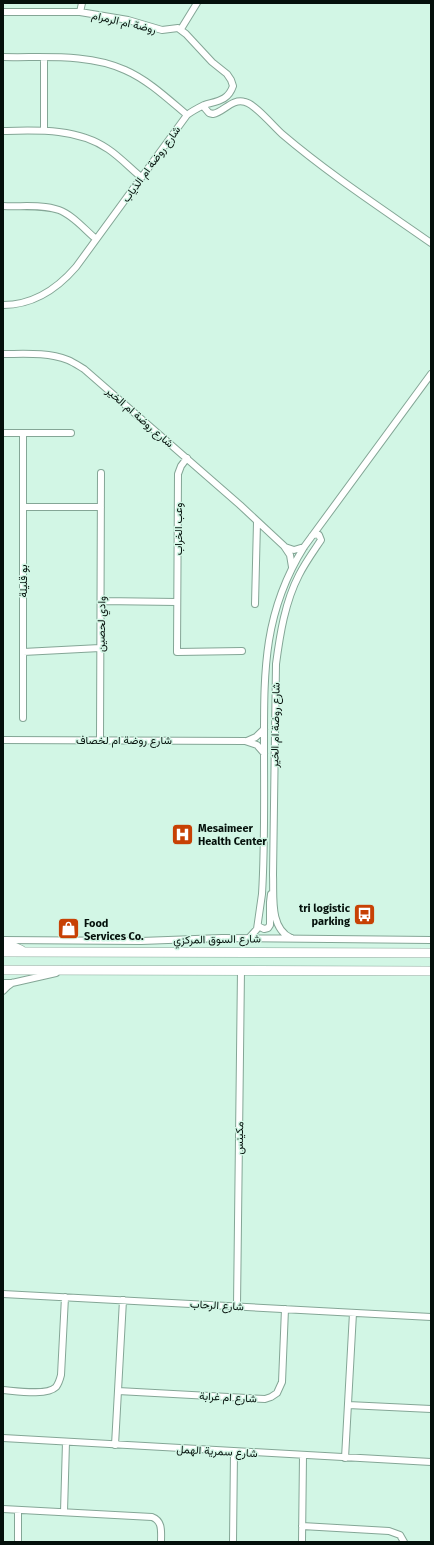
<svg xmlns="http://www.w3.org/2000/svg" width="434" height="1545" font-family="'Fira Sans',Vazirmatn,sans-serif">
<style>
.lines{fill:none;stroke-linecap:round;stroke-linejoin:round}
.street-casing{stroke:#84a696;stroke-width:8}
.secondary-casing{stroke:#84a696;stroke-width:10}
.street{stroke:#fff;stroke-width:6}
.secondary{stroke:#fff;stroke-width:9}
.labels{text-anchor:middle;stroke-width:3;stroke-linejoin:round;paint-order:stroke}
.street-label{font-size:11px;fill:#04100b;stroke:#d2f6e5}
.poi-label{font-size:11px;font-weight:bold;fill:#04100b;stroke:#d2f6e5;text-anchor:start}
</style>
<rect width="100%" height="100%" fill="#d2f6e5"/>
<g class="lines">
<defs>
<path id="street" d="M3,12h77l48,8 34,10 16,-2 8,6 26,28 15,12 4,6 2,6c-5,15 -16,15 -29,19 -6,3 -12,6 -17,10l-111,152c-19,22 -44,38 -73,38
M80,12l2,-9
M181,29l16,-26
M3,57c40,1 85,-4 122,13 23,10 43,29 62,45
M203,106l6,7 4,1c11,-2 19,-16 32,-12 10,2 28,24 37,32 47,40 99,74 149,109
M44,130v-72
M3,131c34,-1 75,-3 105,18 12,8 22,19 33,28
M3,206c18,1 39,-2 56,4 14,5 26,20 37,29
M3,354c21,0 44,-2 65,6 5,2 11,6 16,9l156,136 44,41 6,9 2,12
M3,433h68
M187,458l-6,8 -3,8 -1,178 65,-1
M23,507h78
M285,547l9,3 10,-3
M101,601l76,1
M255,604l2,-82
M23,652l77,-4
M23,718v-285
M3,740l242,1 12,4 7,8
M100,740l1,-267
M247,741l9,-4 8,-8
M258,926l6,3 4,-1 2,-3v-23l1,-8
M249,938l8,-9 5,-35c3,-49 2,-99 2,-148 0,-75 -1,-133 40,-199l127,-173
M291,938c-22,-10 -17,-43 -18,-63l3,-211c4,-30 9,-62 23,-89 6,-12 14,-23 22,-35l-2,-5 -4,-1 -3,2
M3,940l138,1 81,-3 209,2
M3,983h9l44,-10
M3,991l5,-5 4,-3
M3,1294l428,23
M237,1306l4,-336
M3,1390c13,1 44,6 53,-3 3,-4 4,-8 5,-12l4,-78
M118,1391l147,8 6,-2 6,-4 5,-11 3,-73
M348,1405l83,4
M3,1438l428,24
M115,1445l8,-145
M345,1458l8,-145
M3,1509l149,8c11,4 9,15 9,25
M18,1510v32
M64,1512l2,-70
M302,1526l87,5 11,4 4,7
M233,1542l1,-90
M302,1542l1,-86"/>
<path id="secondary" d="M3,942l18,8
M3,952l428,1
M3,970l428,1"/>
</defs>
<use href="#street" class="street-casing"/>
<use href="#secondary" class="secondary-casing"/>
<use href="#street" class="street"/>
<use href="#secondary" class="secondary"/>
</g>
<defs>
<symbol id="hospital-square" viewBox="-11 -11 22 22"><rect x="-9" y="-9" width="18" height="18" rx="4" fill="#c74104" stroke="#d2f6e5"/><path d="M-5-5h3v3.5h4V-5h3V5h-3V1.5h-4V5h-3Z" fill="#fff"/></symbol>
<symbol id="bus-square" viewBox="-11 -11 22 22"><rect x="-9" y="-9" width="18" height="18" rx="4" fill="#c74104" stroke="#d2f6e5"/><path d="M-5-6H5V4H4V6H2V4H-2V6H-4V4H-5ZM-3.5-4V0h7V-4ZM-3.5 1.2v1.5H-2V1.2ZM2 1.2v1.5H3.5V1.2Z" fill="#fff"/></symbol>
<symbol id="shop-square" viewBox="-11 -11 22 22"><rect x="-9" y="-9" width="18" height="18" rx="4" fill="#c74104" stroke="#d2f6e5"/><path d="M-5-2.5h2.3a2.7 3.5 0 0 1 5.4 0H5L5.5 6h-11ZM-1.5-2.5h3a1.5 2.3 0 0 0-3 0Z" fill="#fff"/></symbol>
</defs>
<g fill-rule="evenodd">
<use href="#hospital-square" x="170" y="822" width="25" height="25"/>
<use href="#bus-square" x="352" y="902" width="25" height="25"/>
<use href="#shop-square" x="56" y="916" width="25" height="25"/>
</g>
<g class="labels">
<g class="street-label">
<text transform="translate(124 22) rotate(13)" y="4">روضة ام الرمرام</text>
<text transform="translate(151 164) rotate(-54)" y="4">شارع روضة ام الذياب</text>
<text transform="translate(140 417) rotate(41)" y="4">شارع روضة ام الخير</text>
<text transform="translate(178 529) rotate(-90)" y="4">وعب الخراب</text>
<text transform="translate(23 581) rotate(-90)" y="4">بو قليلة</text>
<text transform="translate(101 624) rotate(-89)" y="4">وادي لحصين</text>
<text transform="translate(275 725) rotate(-89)" y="4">شارع روضة ام الخير</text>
<text x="124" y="744">شارع روضة ام لخصاف</text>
<text transform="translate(217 939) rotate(-1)" y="4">شارع السوق المركزي</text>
<text transform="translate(239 1138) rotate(-89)" y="4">مكينس</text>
<text transform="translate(217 1305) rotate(3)" y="4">شارع الرحاب</text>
<text transform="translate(228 1397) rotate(3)" y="4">شارع ام غرابة</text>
<text transform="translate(217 1451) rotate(3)" y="4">شارع سمرية الهمل</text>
</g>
<g class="poi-label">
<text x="198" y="832">Mesaimeer<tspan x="198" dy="13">Health Center</tspan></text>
<text x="350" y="912" text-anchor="end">tri logistic<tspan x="350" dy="13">parking</tspan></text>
<text x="84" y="927">Food<tspan x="84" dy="13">Services Co.</tspan></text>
</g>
</g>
<rect width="434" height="1545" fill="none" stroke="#04100b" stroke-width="8"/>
</svg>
